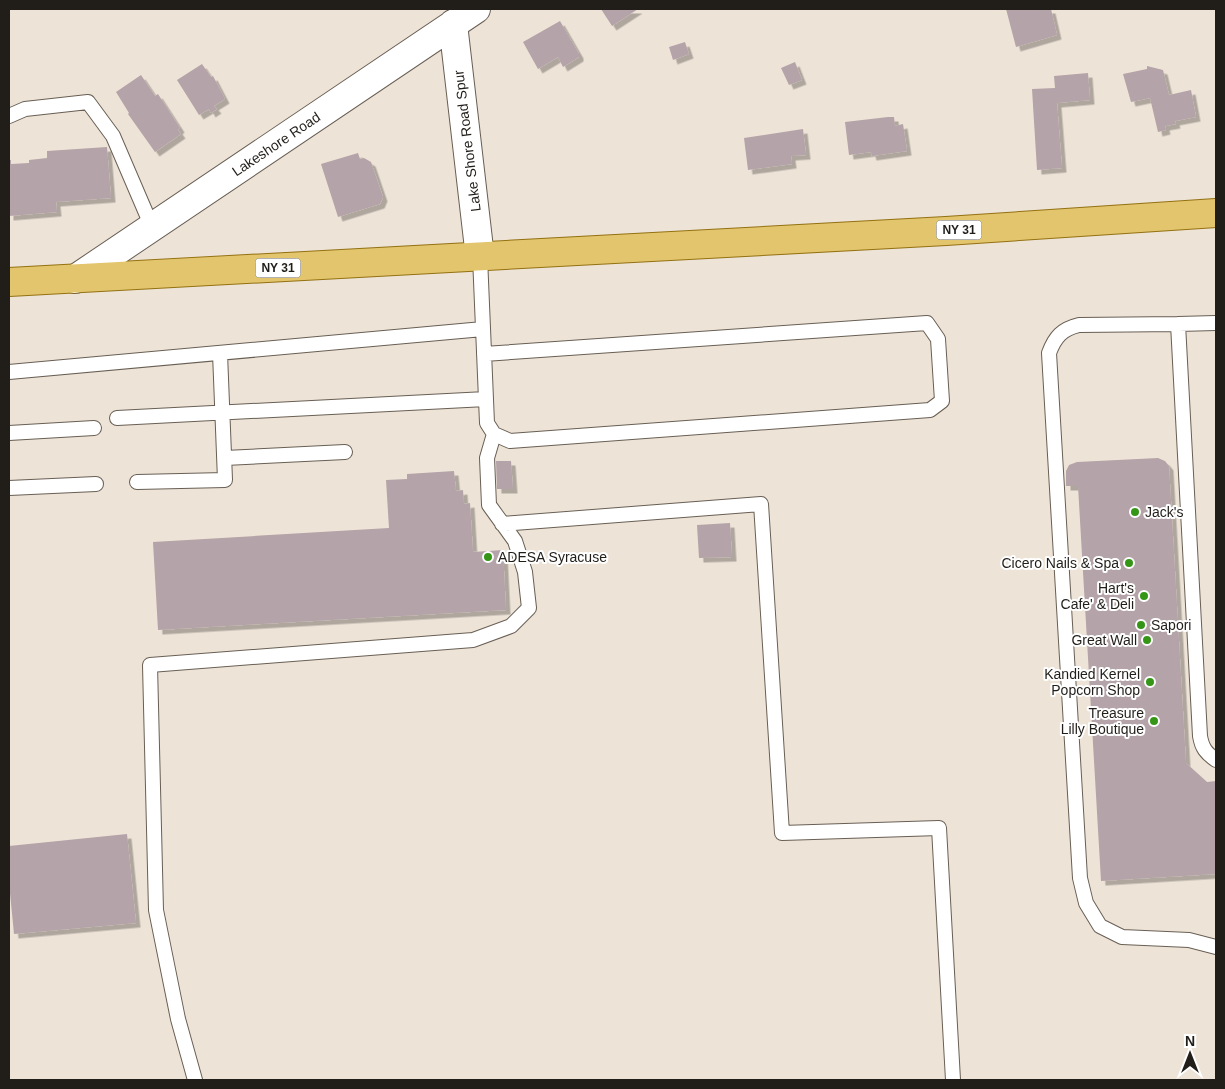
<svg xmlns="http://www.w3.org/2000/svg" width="1225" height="1089" font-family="Helvetica,sans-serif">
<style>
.building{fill:#b4a3a8;filter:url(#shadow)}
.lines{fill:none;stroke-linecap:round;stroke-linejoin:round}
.lane-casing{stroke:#685f54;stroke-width:16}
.secondary-casing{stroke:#685f54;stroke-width:30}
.primary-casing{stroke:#937111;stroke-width:30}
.lane{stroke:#fff;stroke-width:14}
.secondary{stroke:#fff;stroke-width:28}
.primary{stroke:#e3c56e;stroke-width:28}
.poi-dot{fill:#359516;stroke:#fff;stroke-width:2}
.labels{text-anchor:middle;stroke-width:4;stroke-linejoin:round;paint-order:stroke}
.shield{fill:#fff;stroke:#64615e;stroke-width:1}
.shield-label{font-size:12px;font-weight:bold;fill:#211d19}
.street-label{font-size:14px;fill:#211d19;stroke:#fff}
.poi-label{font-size:14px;fill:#211d19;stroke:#fff;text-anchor:end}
</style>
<defs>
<filter id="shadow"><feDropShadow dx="4.5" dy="4.5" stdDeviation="0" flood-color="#0004"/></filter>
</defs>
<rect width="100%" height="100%" fill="#eee3d7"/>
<path class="building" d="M601,9h37l-26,17z
M1006,9h45l6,26 -41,12z
M560,21l19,33v3l-16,10 -5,-10 -20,12 -15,-27z
M685,42l4,12 -16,6 -4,-13z
M795,62l7,18 -13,5 -8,-17z
M202,64l9,13 2,-1 12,23 -11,7 3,3 -6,4 -2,-4 -10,6 -22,-35z
M1147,66l16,4 6,25 22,-5 5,27 -21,4 1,3 -11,2 1,4 -8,2 -8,-34 -19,4 -8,-28 24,-5z
M1088,73l2,27 -33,3 5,65 -25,2 -5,-81 23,-1 -1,-12z
M141,75l14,21 3,-2 22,34 -2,2 3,4 -26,18 -27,-38 1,-1 -13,-21z
M888,117h6l1,9 8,-2 4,27 -35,5 -1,-4 -22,3 -4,-33z
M803,129l3,26 -15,1 1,8 -44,6 -4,-32z
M107,147l4,51 -55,4 1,10 -48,4v-56h2v4l18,-1v-3l18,-2v-7z
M358,153l2,6 4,-1 7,4 12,35 -3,7 -42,13 -17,-53z
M1158,458l7,3 4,5 17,297 21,19 9,-1v93l-115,7 -23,-395h-12v-15l3,-6 8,-3z
M496,461h15l2,28h-16z
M454,471l2,20 7,-1 1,14 6,-1 3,49 30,-2 3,60 -348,20 -5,-88 236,-14 -3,-48 21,-1v-5z
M730,523l2,34 -33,1 -2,-33z
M127,834l9,89 -122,11 -5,-51v-37z"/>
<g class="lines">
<defs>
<path id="lane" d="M9,116l16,-7 63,-7 25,34 39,91
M480,257l7,166 7,11 16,7 420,-31 12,-9 -4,-62 -11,-16 -443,31
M1216,323l-38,1 22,412c2,12 6,17 16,24
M1178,324l-99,1c-17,4 -24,12 -30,28l31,525 6,25 14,23 22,11 67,3 27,7
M9,372l474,-43
M117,418l369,-19
M9,433l85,-5
M225,458l120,-6
M137,482l88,-2 -5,-127
M9,488l87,-4
M502,524l259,-20 21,329 157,-5 14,252
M195,1080l-17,-61 -22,-109 -6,-245 323,-25 38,-14 18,-18 -4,-36 -10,-31 -26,-36 -2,-47 7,-24"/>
<path id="secondary" d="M453,24l27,233
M75,279l401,-270"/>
<path id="primary" d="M9,282l937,-51 270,-18"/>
</defs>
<use href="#lane" class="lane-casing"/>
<use href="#secondary" class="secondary-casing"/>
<use href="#primary" class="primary-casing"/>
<use href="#lane" class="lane"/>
<use href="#secondary" class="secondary"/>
<use href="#primary" class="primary"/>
</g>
<g class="poi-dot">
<circle cx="1135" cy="512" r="5"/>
<circle cx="488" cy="557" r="5"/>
<circle cx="1129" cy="563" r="5"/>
<circle cx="1144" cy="596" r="5"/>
<circle cx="1141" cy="625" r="5"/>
<circle cx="1147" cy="640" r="5"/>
<circle cx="1150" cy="682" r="5"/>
<circle cx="1154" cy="721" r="5"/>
</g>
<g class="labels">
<g class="shield">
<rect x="936.5" y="220.5" width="45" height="19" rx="4"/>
<rect x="255.5" y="258.5" width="45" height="19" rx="4"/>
</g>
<g class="shield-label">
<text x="959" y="234">NY 31</text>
<text x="278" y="272">NY 31</text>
</g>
<g class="street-label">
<text transform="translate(467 141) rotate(-97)" y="5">Lake Shore Road Spur</text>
<text transform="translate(276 144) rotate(-34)" y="5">Lakeshore Road</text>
</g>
<g class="poi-label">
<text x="1145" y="517" text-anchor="start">Jack's</text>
<text x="498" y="562" text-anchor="start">ADESA Syracuse</text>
<text x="1119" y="568">Cicero Nails &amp; Spa</text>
<text x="1134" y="593">Hart's<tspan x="1134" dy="16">Cafe' &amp; Deli</tspan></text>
<text x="1151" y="630" text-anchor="start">Sapori</text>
<text x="1137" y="645">Great Wall</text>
<text x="1140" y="679">Kandied Kernel<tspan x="1140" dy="16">Popcorn Shop</tspan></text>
<text x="1144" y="718">Treasure<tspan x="1144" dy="16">Lilly Boutique</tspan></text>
</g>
</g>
<rect width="1225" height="1089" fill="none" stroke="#211d19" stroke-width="20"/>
<g transform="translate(1190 1054)" stroke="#ffffff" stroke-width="4" paint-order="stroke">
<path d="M0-4L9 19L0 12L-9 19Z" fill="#211d19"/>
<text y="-8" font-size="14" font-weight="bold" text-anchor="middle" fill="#211d19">N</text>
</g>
</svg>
